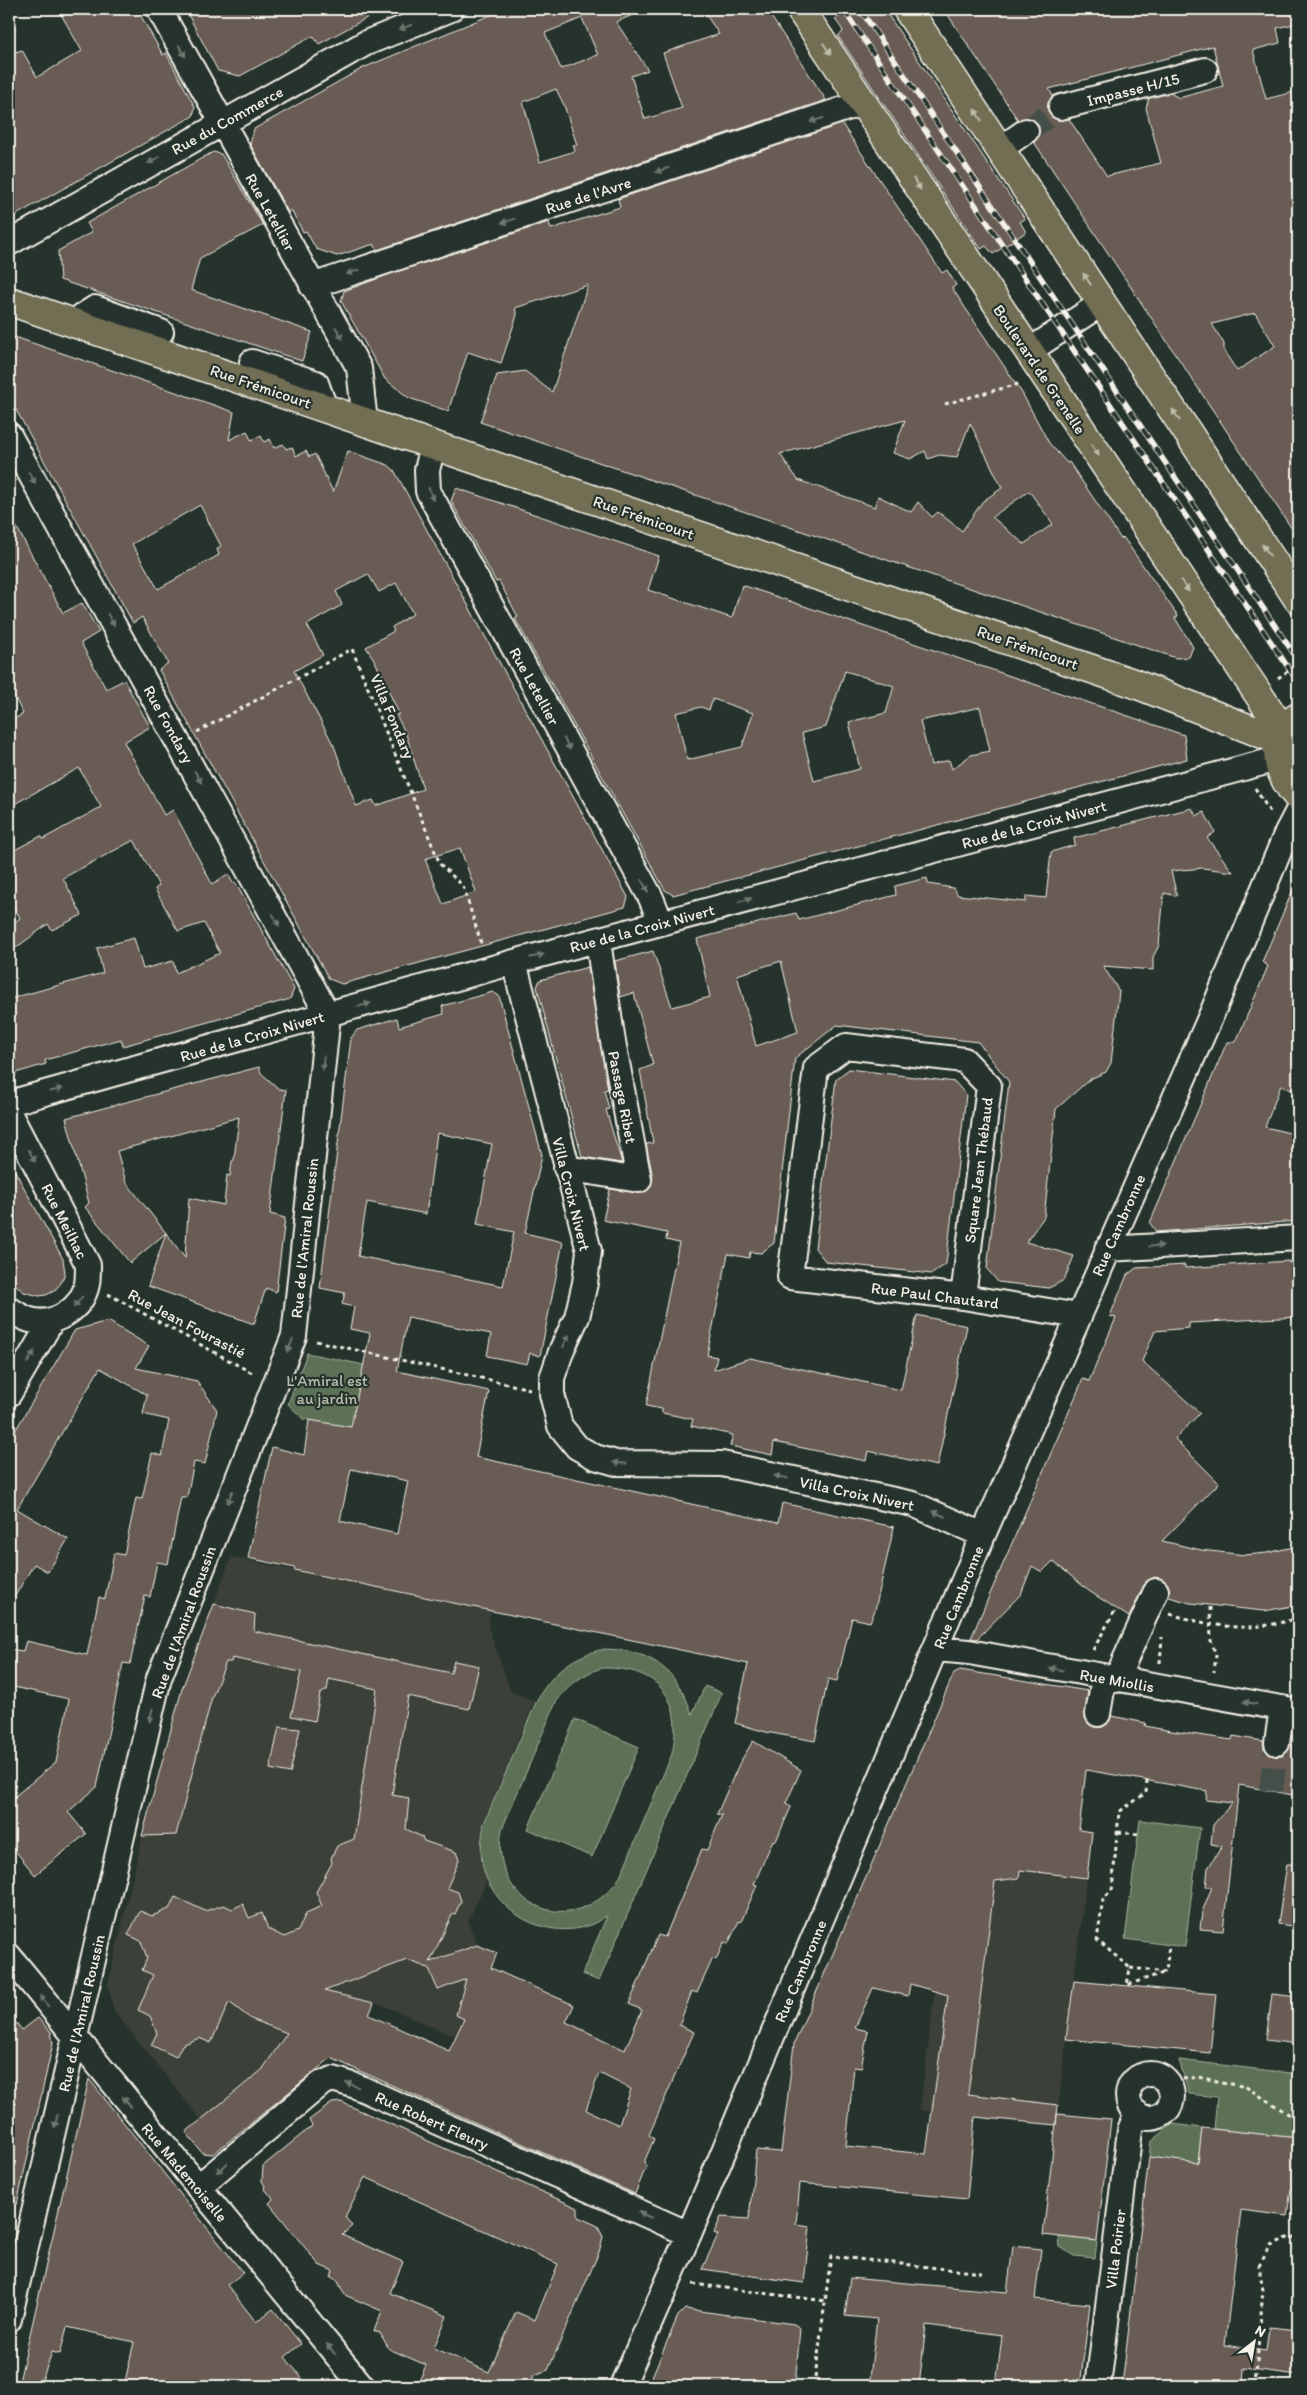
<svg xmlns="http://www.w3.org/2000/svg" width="1307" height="2395" font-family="Itim,sans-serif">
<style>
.built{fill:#3a3f39}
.green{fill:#5c7155;stroke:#a8b19e;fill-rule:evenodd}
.building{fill:#675c54;stroke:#f4f1e8;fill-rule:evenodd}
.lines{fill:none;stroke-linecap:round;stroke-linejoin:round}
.minor-tunnel{stroke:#455049;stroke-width:24;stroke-dasharray:24 12;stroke-linecap:butt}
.minor-casing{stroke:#f4f1e8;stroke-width:28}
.major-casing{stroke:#f4f1e8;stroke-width:31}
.path{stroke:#f4f1e8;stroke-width:3;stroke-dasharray:4 4;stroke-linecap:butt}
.minor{stroke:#26332d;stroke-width:24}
.major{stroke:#726e52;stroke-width:28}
.rail-casing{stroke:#f4f1e8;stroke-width:5.5}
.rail{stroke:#26332d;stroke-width:4;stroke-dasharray:11;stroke-linecap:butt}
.oneway{fill:#6e766e}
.oneway2{fill:#c0bdac}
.labels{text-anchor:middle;stroke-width:4.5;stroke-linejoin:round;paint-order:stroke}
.street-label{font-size:16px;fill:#f4f1e8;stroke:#26332d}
.park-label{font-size:16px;fill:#b7bead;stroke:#26332d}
</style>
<rect width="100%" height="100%" fill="#26332d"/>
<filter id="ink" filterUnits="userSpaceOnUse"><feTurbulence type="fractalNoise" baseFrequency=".02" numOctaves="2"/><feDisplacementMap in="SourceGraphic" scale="10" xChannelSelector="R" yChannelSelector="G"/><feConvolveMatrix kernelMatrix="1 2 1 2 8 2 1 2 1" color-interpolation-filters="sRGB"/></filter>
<g filter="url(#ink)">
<path class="built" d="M231,1557l260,54 -3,15 23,66 24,9 -52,122 -3,37 7,20 -19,41 9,24 18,7 1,4 -5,12 12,5 2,5 5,2 4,-2 13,6 1,3 3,-1 40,18 2,4 -6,14 33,14 1,4 -145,-3 -74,-32 -55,-13 -23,13 -42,65 -61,50 -87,-109 -6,-27 35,-151 39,-144z
M974,1673l121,19 -16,137 13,3 -36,293 -136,-15z"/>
<path class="green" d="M307,1353l57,12 3,65 -64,-11 -15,-15z
M605,1649c47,1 72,21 87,65l13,-28 17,7 -123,288 -17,-7 25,-58c-5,2 -11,7 -16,9 -47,17 -101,-15 -109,-63 -2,-13 0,-26 2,-39l54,-125c16,-27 36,-43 67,-49zM602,1668c57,-1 82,31 70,86l-52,123c-43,66 -133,30 -118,-48l54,-127c13,-17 26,-28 46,-34z
M575,1719l64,28 -47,110 -64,-28z
M1140,1820l60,8 -15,119 -60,-8z
M1179,2060l119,14v64l-84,-9 3,-32 -28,-3z
M1173,2124l29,4 -4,35 -49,-6 2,-15z
M1059,2237l38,4 -2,17 -21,-2 -14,-9z"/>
<path class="building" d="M58,9h79l26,46 3,-2 29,54 -2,9 -184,103v-165l13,-4 15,27 45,-26z
M185,9h198l-64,35 -6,-8 -73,40 -22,-5z
M505,9h142l-31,13 32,48 -17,6 14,43 37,-11 -19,-55 56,-19 -17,-25h64l60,91 -449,150 -3,-6 -37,12 -21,-7 -10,-18 -3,1 -12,-22 -3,2 -38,-68 4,-15 109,-61zM582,18l16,37 -37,14 -16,-36zM556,89l8,16 13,40h-4l2,6 -35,11 -17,-60z
M851,9h33l141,210 -5,3 6,10 -33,22 -7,-8 -5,3 -143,-213 5,-4 -1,-3 -7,-10z
M944,9h354v14l-21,5 3,15 -27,7 13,49 32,-8v77l-4,1 4,20v349l-264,-396 5,-6 -1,-12 -7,-6 -13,2zM1213,46l10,40 -44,12 -9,-5 -21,5 -3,10 15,55 -54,13 -38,-57 -12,1 -9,-9v-8l5,-7 -4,-7zM1255,313l20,33 -38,25 -13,-20v-7l-12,-20z
M842,124l100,149 5,-3 9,15 -4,3 70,105 27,50 18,20 2,-1 52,77 2,-2 55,79 -3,2 18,29 -4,10 -13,1 -696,-236 17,-47 28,-4 27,21 36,-107 -73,23 2,7 -16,48 -33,-11 -20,59 -39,-13 -24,-19 -44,-78 3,-10 46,-17 159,-52 2,7 69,-22 -2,-8zM905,420l-12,33 17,6 15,-8 3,8 11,-4 18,2 13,-34 32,65 -19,13 -21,30 -24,-19 -6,5 -14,-15 -7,10 -33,-16 -3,11 -77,-27 -18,-26zM1029,491l24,33 -29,20 -32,-27z
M213,152l8,2 42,71 -63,33 -9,32 121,42 -10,29 -242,-81 -2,-29 34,-19 -5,-9z
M9,335l225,77 -5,28 18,-9 4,9 10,-4 3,6 6,-3 4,9 9,-4 3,5 6,-2 4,9 10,-5 3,6 6,-3 18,38 15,-41 40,14 6,5 234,427 -3,10 -283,77 -13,-5 -170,-309 9,-7 -26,-46 -9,6 -124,-226zM200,505l21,41 -4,3 2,6 -61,34 -26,-45zM368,574l11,18 17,-9 17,31 -21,13 2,4 -28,16 9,14 24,53 -3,1 10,19 17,55 -47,17 -3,-6 -17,6 -22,-60 -40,-75 29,-16 -16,-30 35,-20 -6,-14zM460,848l16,44 -33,12 -18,-45z
M456,488l203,68 -11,34 84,28 10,-33 442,150 3,24 -514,136 -8,-5 -144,-261 -6,-10 3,-2 -19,-36 -3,1 -45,-81zM845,671l49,15 -8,27 -37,9 11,47 -46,12 -12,-48 24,-6zM713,699l40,14 -11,34 -55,13 -11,-47 25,-6 8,3zM980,707l10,44 -19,4 -19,14 -3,-9 -18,5 -11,-44z
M9,513l54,100 19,-10 17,29 -18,11 25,46 18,-9 26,47 -26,15 40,73 9,-5 39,74 16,-10 5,9 2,-1 59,107 -4,10 -167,47 -2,-7 -76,21 1,4 -37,11v-76l94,-26 -6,-25 37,-10 9,31 30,-8 3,12 44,-20 -16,-30 -26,8 -23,-42 4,-3 -25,-46 -71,38 19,37 -30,15 -4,-6 -39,29v-26l11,-9 -11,-21v-44l32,-17 2,3 58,-32 -22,-39 -70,39v-85l14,-8 -14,-28z
M1192,808l4,8 8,-4 11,20 -8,6 26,34 -30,-4 -32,3 6,25 -13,-3 -5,52 -6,12v13l-50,-4 16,25 -8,72 -5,9 -16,7 -34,30 -12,108 -18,25 48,14 -10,24 -15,8 -51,-6 -11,-13 22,-187 -31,-40 -141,-17 -42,33 -21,185 -13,10 -11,-1 -1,6 -21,-4 -21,101 10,2 -3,13 36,-12 151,32 16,-75 50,11 -30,140 -69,-15 -2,10 -92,-19 -2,13 -42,-9 3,-11 -42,-9 2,-7 -31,-6v-4l-16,-3 33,-163 -13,-3 1,-7 -64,-13 7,-31 33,4 6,-4 4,-11 -7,-34 7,-1 -13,-73 13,-5 -19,-72 -14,4 -5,-36 38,-10 19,56 38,-10 -13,-58 99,-26 3,7 97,-25 -1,-9 32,-8 1,6 25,4 5,7 68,7v-6l20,2 5,-46 24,-7 -1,-7zM781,961l17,71 -42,14 -19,-71z
M1298,878v215l-17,-8 -16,42 33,8v86l-142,11 -6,-9 77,-181h9l32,-76 -6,-4z
M588,967l20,122 -4,1 5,19 -3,1 16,53 -40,-6 -45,-170 3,-7z
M493,992l6,4 43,159 -17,78 38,9 -23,114 -10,-3 -3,11 -40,-8 4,-22 -83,-17 -11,54 92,20 -13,66 302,66 4,-20 112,24 -19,83 -5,12 -18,-4 -15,63 -9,-2 -13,62 -49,-9 -31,-9 13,-59 -454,-94 1,-2 -47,-10 24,-111 32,8 5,-35 42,7 19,-94 -20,-4 4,-22 -12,-3 3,-11 -25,-5 31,-250 6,-8 40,-12 2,9 45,-13 -2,-8zM437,1133l55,11 -15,80 37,8 -11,54 -145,-30 9,-54 59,12zM351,1469l57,12 -11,53 -57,-13z
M259,1067l2,6 18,16 7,1 -16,124 15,4 -9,74 -10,-4 -12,36 -106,-38 18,-53 19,25 4,-60 35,7 3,-30 3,1 2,-15 2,-1 5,-43 -122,34 9,31 40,51 -36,30 -45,-56 4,-4 -23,-85z
M849,1069l106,13 11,13 -20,169 -14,10 -106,-12 -11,-14 21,-169z
M9,1160l54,99 2,14 -4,10 -7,8 -8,4 -7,1 -15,-4 -8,-7 -7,-13z
M1289,1261v2h9v54l-109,6v5l-34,3 -13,30 58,52 -25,26 44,44 -57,58 39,9 44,5 22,-2 31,-7v59l-34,6 -74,-8 -21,-6 -2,-14 -5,-4 -7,-2 -7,3 -4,5 -15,32 -40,-26 -36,-30 -11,11 -10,-6 -11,28 -44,45 -6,-1 112,-259 6,2 27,-63 -6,-2 17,-41 9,-7 49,-3v3z
M108,1321l41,25 -13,22 61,13 20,29 -12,54 -11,-2 -7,35h-6l-13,67 -11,-2 -7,35 -5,-1 -15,68 -7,-1 -26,124 -29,25 18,22 -51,41 -26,-32v-42l47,-39 13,-63 -60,-13v-37l14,2 3,-10 61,14 12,-58 6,2 9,-46 10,2 12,-57 6,1 10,-46 10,3 7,-36 -26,-6 4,-19 -47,-27 -83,141 51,30 -20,33 -14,-8 -25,42v-165l66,-111z
M214,1604l41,10 -1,17 197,42 3,-12 25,5 -10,43 -61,-13 -16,99 17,3 -3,31 16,8 2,4 32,11 3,8 -12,28 11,4 3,9 -6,13 -3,1 -22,47 47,-17 20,8 -6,15 83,37 -8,17 59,28 17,-40 -13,-6 29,-69 7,2 37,-88 5,1 15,-35 -5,-1 22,-50 14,-23 48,29 -15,33 5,4 -15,34 -3,-1 -19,44 3,1 -16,37 -2,-1 -11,23 -4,-2 -8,18 -3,-2 -16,35 -5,-2 -13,34 15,7 -45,103 5,4 -9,21 1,7 -11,27 -304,-136 -118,96 -11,-1 -16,-21 76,-62 25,-37 -36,-14 -22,-17 -18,41 -12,-5 -17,7 -6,12 -25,-12 6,-12 -7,-17 -12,-6 15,-35 -11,-5 5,-12 -6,-17 -13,-6 12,-24 12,5 17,-7 6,-12 30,14 19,-6 8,4 11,-5 6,14 13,-5 6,16 16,8 14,-6 8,-18 16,-7 -6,-14 16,-29 -1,-5 6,-12 17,-7 23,-150 -48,-10 -2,11 -7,4 -5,27 -24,-5 10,-44 -69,-14 -1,4h-5l-14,35 -36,138 -34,1 40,-147zM407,1960l21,8v-1l10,23 28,-11 -10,36 8,4 -15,32 -80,-36 5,-12 -50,-12zM599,2073l32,16 -12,36 -33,-15z
M960,1670l128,21 -3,27 4,6 6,3h8l9,-11 34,7 -1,3 26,5 61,9 1,-4 30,5 1,8 11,7h8l7,-11 8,2v49l-59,-11 -16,146 -23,-2 2,-17 10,-25h-6l2,-19 14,-22 -11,-2 2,-19 19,-22 -26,-3 1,-9 -121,-21 -7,60 13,2 -5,46 -67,-8 -1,8 -24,3 -27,213 90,11 -2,20 -81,-8 -8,82 -167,-16 -4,41 14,2 -6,57 -102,-14 16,-34 -4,-2 7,-16 28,2 7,-69 25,2 13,-108 160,-371zM910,1984l38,11 -22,159 -80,-8 8,-79 7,1 7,-37 -13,-3 18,-40 35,8z
M279,1727l21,2 -10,44 -20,-4z
M1287,1864h11v63l-20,-3z
M1074,1981l142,13 -6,59 -144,-14z
M1272,1994l26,3v47l-32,-4z
M9,2014l13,16 16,-12 13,14 2,11 -36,161 -8,-1z
M89,2079l154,194 -16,12 29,37 17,-13 28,35 -16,13 23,29h-184l10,-44 -67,-15 -7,27 -8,-2 -12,34h-22z
M341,2102l237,106v9l20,9 5,11 -4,15 -51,118 -14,5 -4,11h-113l9,-21 -37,-16 -9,-16 -6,-2 8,-20 -37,-16 -8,-15 -6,-3 2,-6 -14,-6 -50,-62 4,-4 -9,-11 1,-2 -3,-5 1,-15 49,-40 -3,-6 23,-17zM365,2177l193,87 -23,56 -19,-8 -27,60 -55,-24 13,-32 -57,-23 13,-31 -61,-27 10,-9 -7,-9z
M1057,2114l54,5 -14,122 -54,-6z
M1202,2128l96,10v52l-7,-1 -4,27 -46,-6 -16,135 41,6 3,-24 29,3v45l-54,-7 -1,18h-121l27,-229 49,6z
M1013,2246l28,3 -6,50 55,5 -10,82h-84l6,-51 -76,-10 -7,61h-50l8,-67 -32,-3 5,-38 157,14z
M685,2309l109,15 6,4 -5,58h-147l30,-70z"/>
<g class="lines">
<path class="minor-tunnel" d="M1026,131l35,-24
M1271,1791l6,-48"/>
<defs>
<path id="minor" d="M159,9l200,359 6,54
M1061,107l144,-37
M1000,149l26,-18
M9,243l357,-200 85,-34
M312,286l550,-183
M73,322l22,-14 66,24
M1029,351l73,-48
M252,362l64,21 9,25
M9,435l319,580 -34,321 -135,342 -150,641
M433,446l-6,24 1,21 223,407 10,25
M514,962l75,289 -4,32 -8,34 -15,32 -10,29v16l8,32 17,21 18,10 21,6 106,1 191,40 70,31
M9,1103l505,-141 763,-203
M9,1113l79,152c0,6 0,13 -1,19 -5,25 -33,43 -57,36 -7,-2 -15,-7 -21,-11
M566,1168l73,12 -27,-144 -14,-95
M1107,1249l191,-11
M963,1297l26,-211 -25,-26 -118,-14 -30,22 -26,209 173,20 116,19
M9,1394l43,-74
M936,1649l33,3 329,59
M1116,1680l40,-89
M1098,1714l6,-36
M1277,1743l5,-35
M9,1956l353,430
M1128 2096a22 22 0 1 1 44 0a22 22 0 1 1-44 0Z
M198,2187l124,-104 11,-4 23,7 333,148
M622,2386l67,-152 294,-699 230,-524 74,-179 11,-21
M1098,2386l32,-256 7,-17"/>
<path id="major" d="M800,9l481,719
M907,9l391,590
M9,301l1124,382 145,57
M1298,717l-17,11c-7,29 -2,48 17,69"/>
</defs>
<use href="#minor" class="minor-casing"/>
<use href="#major" class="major-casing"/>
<path class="path" d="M849,9l2,2
M873,9l1,1
M945,404l77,-21
M1278,678l20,-14
M197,732l155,-83 88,215 23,22 19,60
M1255,788l15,24
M108,1294l146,80
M316,1341l214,48
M1210,1607l1,34 5,14 -2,17
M1170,1614c49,14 78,19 128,4
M1093,1650l23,-41
M1160,1663l2,-26
M1147,1781l-1,12 -27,19 -7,79 -9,8 -6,41 33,28 -3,17 39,-13
M1118,1832l20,2
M1130,1968l36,4 3,-27
M1167,2081l31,-4 48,10 52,33
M693,2284l132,17
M814,2386l17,-130 151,17
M1255,2386l8,-96 -4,-24 12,-21 19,-8h8"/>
<use href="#minor" class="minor"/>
<use href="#major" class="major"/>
<defs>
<path id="rail" d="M843,9l455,673
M860,9l438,651"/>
</defs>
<use href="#rail" class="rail-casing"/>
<use href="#rail" class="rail"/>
</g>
<defs><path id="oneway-solid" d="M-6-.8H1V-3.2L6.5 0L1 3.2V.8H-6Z" transform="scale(1.25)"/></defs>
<g class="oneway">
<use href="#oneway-solid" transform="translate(406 27) rotate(158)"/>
<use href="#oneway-solid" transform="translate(182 51) rotate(61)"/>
<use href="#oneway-solid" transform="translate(817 120) rotate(162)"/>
<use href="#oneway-solid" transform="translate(154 160) rotate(150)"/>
<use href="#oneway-solid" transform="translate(662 170) rotate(162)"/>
<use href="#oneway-solid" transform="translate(508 221) rotate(162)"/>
<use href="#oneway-solid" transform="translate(353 272) rotate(162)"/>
<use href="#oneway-solid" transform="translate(339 333) rotate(60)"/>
<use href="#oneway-solid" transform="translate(32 478) rotate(61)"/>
<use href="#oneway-solid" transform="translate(431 494) rotate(69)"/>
<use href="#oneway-solid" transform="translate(111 620) rotate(61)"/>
<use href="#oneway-solid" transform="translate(567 744) rotate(61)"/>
<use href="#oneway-solid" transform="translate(198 777) rotate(61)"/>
<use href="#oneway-solid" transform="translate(645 886) rotate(61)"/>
<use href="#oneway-solid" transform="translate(745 900) rotate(-15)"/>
<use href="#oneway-solid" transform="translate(276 920) rotate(61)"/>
<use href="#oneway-solid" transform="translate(537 956) rotate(-14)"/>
<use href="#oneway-solid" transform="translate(364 1005) rotate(-16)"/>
<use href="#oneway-solid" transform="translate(323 1063) rotate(96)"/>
<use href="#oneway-solid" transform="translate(56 1090) rotate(-15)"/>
<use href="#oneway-solid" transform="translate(32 1156) rotate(62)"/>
<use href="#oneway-solid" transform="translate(1156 1246) rotate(-3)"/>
<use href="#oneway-solid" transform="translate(78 1302) rotate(129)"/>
<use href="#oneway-solid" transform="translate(566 1341) rotate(-65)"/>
<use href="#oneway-solid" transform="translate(290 1346) rotate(112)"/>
<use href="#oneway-solid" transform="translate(31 1357) rotate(-59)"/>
<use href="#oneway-solid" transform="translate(620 1463) rotate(-175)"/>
<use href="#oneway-solid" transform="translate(781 1477) rotate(-168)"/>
<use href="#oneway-solid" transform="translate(230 1497) rotate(111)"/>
<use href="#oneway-solid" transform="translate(939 1514) rotate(-155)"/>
<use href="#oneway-solid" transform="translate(1056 1669) rotate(-169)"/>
<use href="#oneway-solid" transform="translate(1250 1703) rotate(-170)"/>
<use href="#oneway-solid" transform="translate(151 1715) rotate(103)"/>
<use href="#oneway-solid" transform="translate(44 2001) rotate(-128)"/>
<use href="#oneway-solid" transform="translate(352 2085) rotate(-159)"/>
<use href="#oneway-solid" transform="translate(127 2102) rotate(-130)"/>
<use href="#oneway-solid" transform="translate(56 2121) rotate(103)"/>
<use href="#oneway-solid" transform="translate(222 2168) rotate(140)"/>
<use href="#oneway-solid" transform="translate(645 2215) rotate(-155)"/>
<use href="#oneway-solid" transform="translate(331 2349) rotate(-129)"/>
</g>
<g class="oneway2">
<use href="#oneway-solid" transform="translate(827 49) rotate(56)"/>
<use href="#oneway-solid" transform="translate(978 115) rotate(-123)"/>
<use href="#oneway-solid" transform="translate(917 184) rotate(56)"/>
<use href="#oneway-solid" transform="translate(1087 279) rotate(-124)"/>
<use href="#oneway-solid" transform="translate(1176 415) rotate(-124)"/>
<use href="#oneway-solid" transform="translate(1095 450) rotate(56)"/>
<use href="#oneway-solid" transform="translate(1266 550) rotate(-123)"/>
<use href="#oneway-solid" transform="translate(1185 586) rotate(56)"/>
</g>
</g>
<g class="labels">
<g class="street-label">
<text transform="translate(1133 89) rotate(-14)" y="6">Impasse H/15</text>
<text transform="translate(227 120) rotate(-29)" y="6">Rue du Commerce</text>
<text transform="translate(588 195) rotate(-18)" y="6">Rue de l'Avre</text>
<text transform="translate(271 212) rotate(61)" y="6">Rue Letellier</text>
<text transform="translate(1040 369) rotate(56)" y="6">Boulevard de Grenelle</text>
<text transform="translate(261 386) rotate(19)" y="6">Rue Frémicourt</text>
<text transform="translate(644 517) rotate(19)" y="6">Rue Frémicourt</text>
<text transform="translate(1028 647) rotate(19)" y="6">Rue Frémicourt</text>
<text transform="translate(535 686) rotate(61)" y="6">Rue Letellier</text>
<text transform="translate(393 716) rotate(67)" y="6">Villa Fondary</text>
<text transform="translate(169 724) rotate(61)" y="6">Rue Fondary</text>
<text transform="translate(1034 824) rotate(-15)" y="6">Rue de la Croix Nivert</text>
<text transform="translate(642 928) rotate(-15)" y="6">Rue de la Croix Nivert</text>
<text transform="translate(252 1036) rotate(-16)" y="6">Rue de la Croix Nivert</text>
<text transform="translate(623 1097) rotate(79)" y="6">Passage Ribet</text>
<text transform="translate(978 1170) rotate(-83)" y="6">Square Jean Thébaud</text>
<text transform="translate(572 1194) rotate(76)" y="6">Villa Croix Nivert</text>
<text transform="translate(65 1221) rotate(63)" y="6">Rue Meilhac</text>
<text transform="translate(1118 1225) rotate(-66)" y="6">Rue Cambronne</text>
<text transform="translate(304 1238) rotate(-84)" y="6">Rue de l'Amiral Roussin</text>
<text transform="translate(935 1295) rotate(7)" y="6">Rue Paul Chautard</text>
<text transform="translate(187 1323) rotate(28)" y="6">Rue Jean Fourastié</text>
<text transform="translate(857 1493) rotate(12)" y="6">Villa Croix Nivert</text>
<text transform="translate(958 1597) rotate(-68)" y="6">Rue Cambronne</text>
<text transform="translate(183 1622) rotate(-70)" y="6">Rue de l'Amiral Roussin</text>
<text transform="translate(1117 1680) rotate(10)" y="6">Rue Miollis</text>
<text transform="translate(800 1971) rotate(-67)" y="6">Rue Cambronne</text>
<text transform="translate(81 2013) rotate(-77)" y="6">Rue de l'Amiral Roussin</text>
<text transform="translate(432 2120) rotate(24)" y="6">Rue Robert Fleury</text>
<text transform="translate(185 2172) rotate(50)" y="6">Rue Mademoiselle</text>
<text transform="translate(1115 2249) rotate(-83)" y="6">Villa Poirier</text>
</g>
<g class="park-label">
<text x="327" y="1386">L'Amiral est<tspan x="327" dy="18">au jardin</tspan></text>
</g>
</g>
<rect width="1307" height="2395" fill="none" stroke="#26332d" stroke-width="30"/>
<rect x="15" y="15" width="1277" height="2365" fill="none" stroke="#f4f1e8" stroke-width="2" filter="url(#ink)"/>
<g transform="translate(1254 2342) rotate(31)" stroke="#26332d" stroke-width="4" paint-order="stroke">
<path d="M0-4L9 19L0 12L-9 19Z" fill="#f4f1e8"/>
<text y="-8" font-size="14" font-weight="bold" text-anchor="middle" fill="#f4f1e8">N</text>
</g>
</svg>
